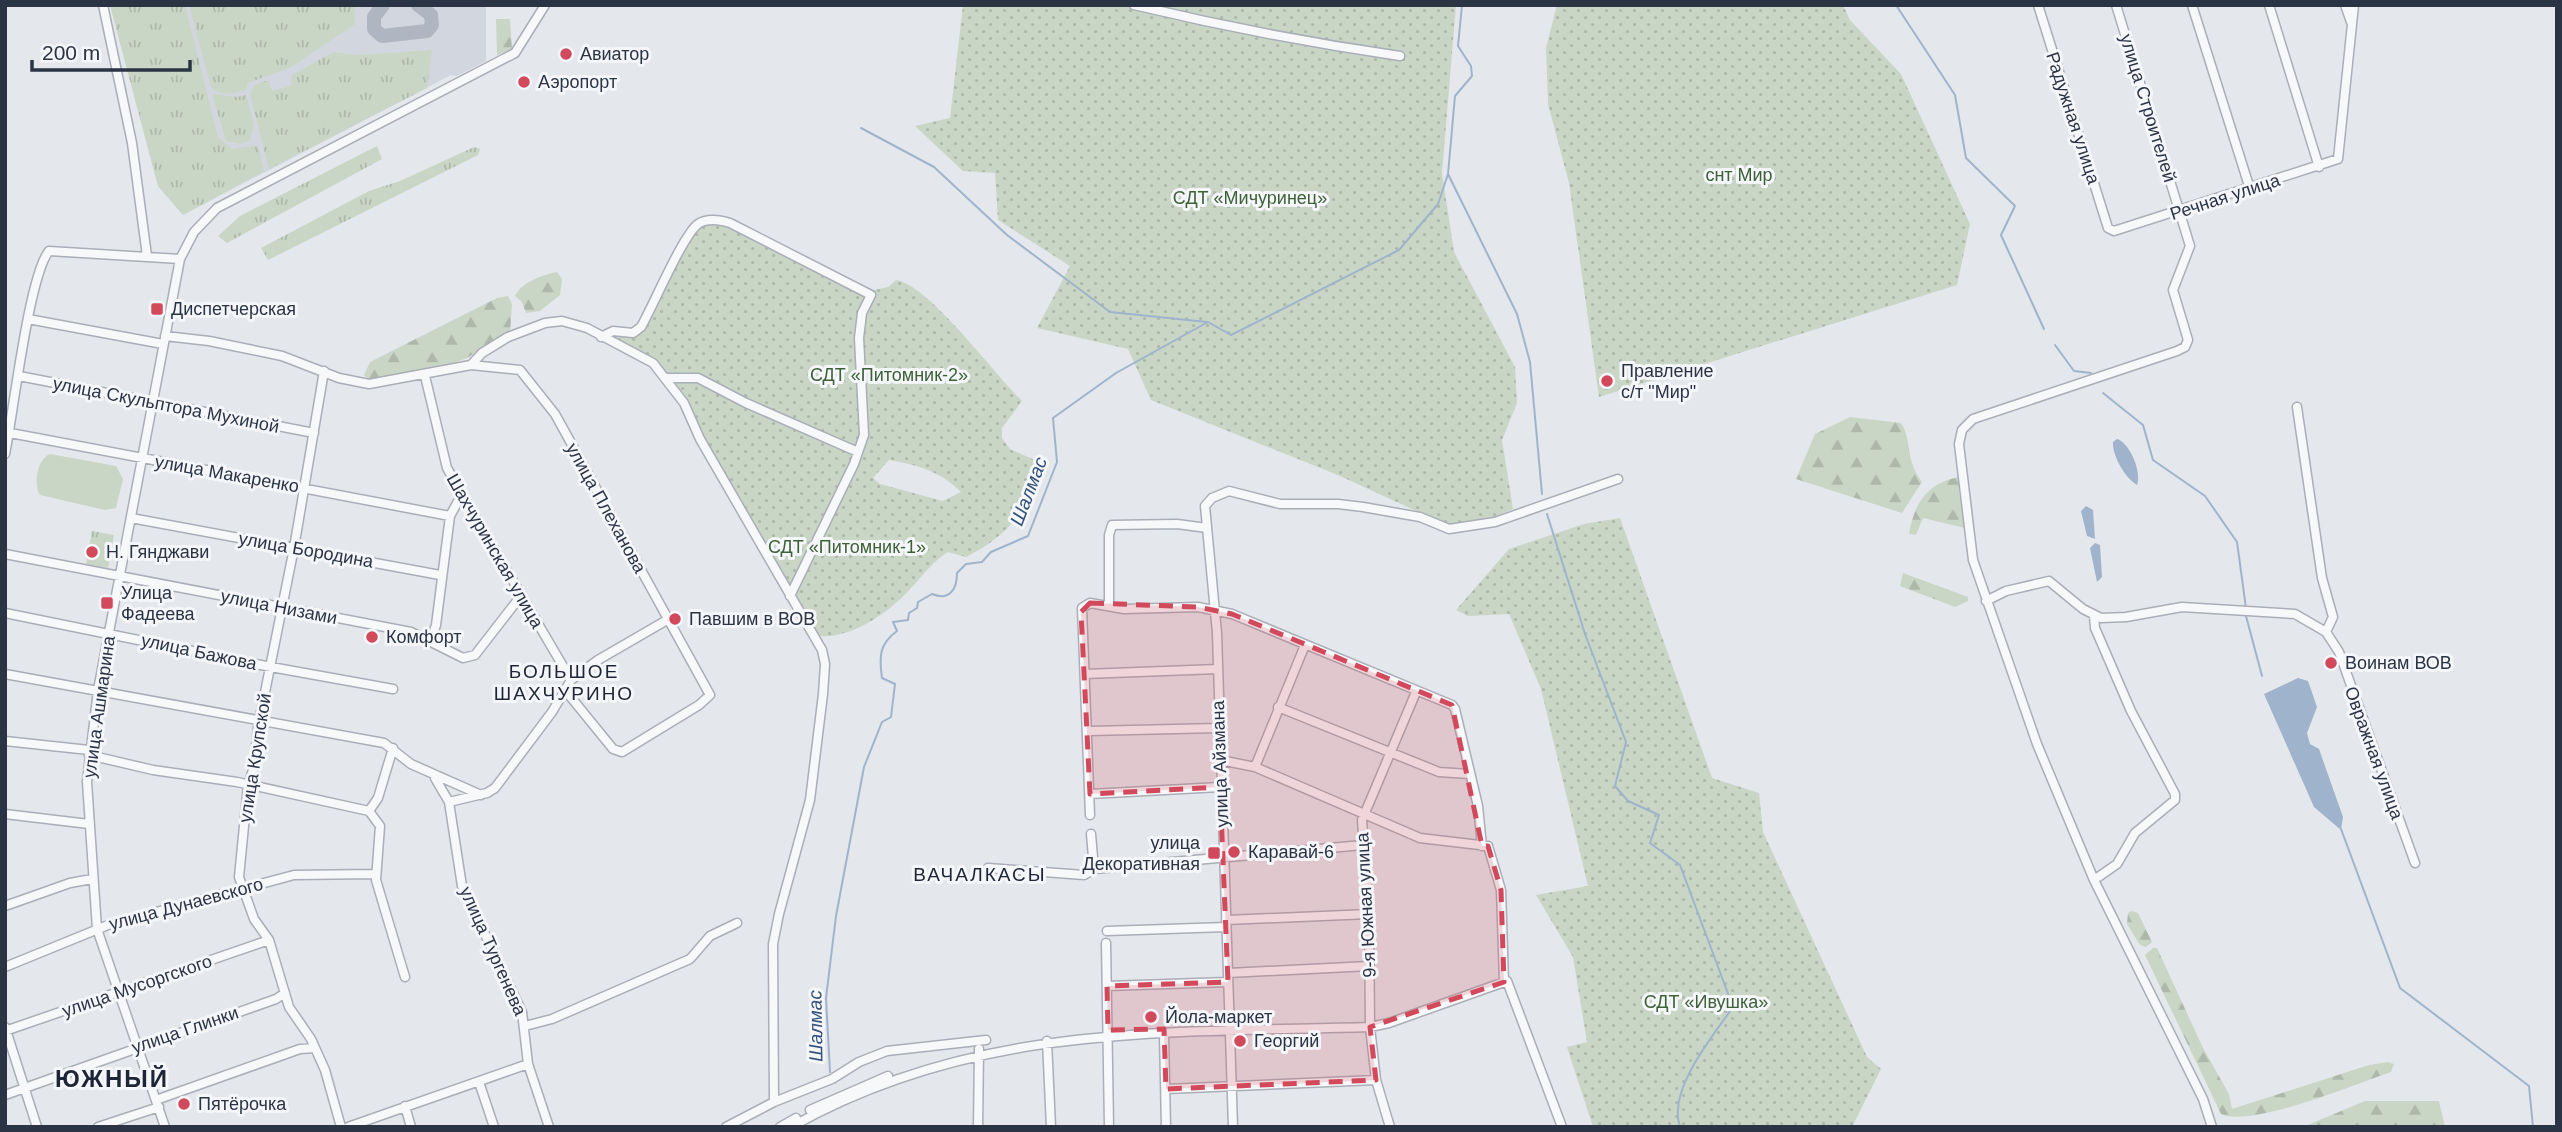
<svg xmlns="http://www.w3.org/2000/svg" width="2562" height="1132" font-family="Arial,sans-serif">
<style>
.built{fill:#d2d6de}
.grass{fill:url(#grass-tufts)}
.forest{fill:url(#forest-firs)}
.park{fill:#c9d6c5}
.garden{fill:url(#garden-dots);fill-rule:evenodd}
.water{fill:#9fb4cc}
.lines{fill:none;stroke-linecap:round;stroke-linejoin:round}
.stream{stroke:#9fb4cc;stroke-width:2}
.taxiway{stroke:#b0b6c1;stroke-width:14}
.minor-casing{stroke:#a9aeb7;stroke-width:11}
.minor{stroke:#f7f8fa;stroke-width:8}
.marked{fill:#d1495b;fill-opacity:0.2;stroke:#d1495b;stroke-width:5;stroke-dasharray:14 9;stroke-linejoin:round}
.poi-dot{fill:#d1495b;stroke:#f4f6f9;stroke-width:2.5}
.labels{text-anchor:middle;stroke-width:6;stroke-linejoin:round;paint-order:stroke}
.poi-label{font-size:18px;fill:#2b3445;stroke:#f4f6f9;text-anchor:start}
.street-label{font-size:18px;fill:#2b3445;stroke:#f4f6f9}
.park-label{font-size:18px;fill:#3f6138;stroke:#f4f6f9}
.water-label{font-size:19px;font-style:italic;fill:#34527a;stroke:#f4f6f9}
.neighbourhood-label{font-size:19px;letter-spacing:2px;fill:#1d2536;stroke:#f4f6f9}
.district-label{font-size:24px;font-weight:bold;letter-spacing:2px;fill:#1d2536;stroke:#f4f6f9}
</style>
<defs>
<pattern id="grass-tufts" width="24" height="20" patternUnits="userSpaceOnUse" patternTransform="scale(1.75)"><rect width="24" height="20" fill="#c9d6c5"/><path d="M3 7l-1-3M5 7V3M7 7l1-3M15 17l-1-3M17 17v-4M19 17l1-3" fill="none" stroke="#adb8ab"/></pattern>
<pattern id="forest-firs" width="22" height="20" patternUnits="userSpaceOnUse" patternTransform="scale(1.75)"><rect width="22" height="20" fill="#c9d6c5"/><path d="M5 1l3.5 6h-7zM16 11l3.5 6h-7z" fill="#adb8ab"/></pattern>
<pattern id="garden-dots" width="8" height="8" patternUnits="userSpaceOnUse" patternTransform="scale(1.75)"><rect width="8" height="8" fill="#c9d6c5"/><path d="M2 2h.1M6 6h.1" fill="none" stroke="#adb8ab" stroke-width="1.8" stroke-linecap="round"/></pattern>
</defs>
<rect width="100%" height="100%" fill="#e4e7ec"/>
<path class="built" d="M110,5h376v56l-29,15 -6,-1 -268,140 -25,-29z"/>
<path class="grass" d="M110,5h75l33,132 14,12 26,-4 6,26 -81,44 -25,-29z
M189,5h165l1,19 -64,43 -43,16 -3,7c-11,5 -26,6 -34,-3z
M432,50l-5,38 -158,81 -19,-75 5,-9 13,-5 4,11 19,-5 1,-11 41,-23 25,3z
M212,94l25,3 9,-2 8,30 -4,15 -9,4 -15,-3z
M377,146l5,13 -155,84 -9,-7 22,-20z
M474,147l6,2 -2,6 -210,105 -7,-12 108,-57 31,-10z
M92,531l22,4 -6,33 -22,-4z"/>
<path class="forest" d="M496,19h14l2,31 -15,5z
M557,272l5,7 -2,16 -20,16 -14,2 -4,-11 -7,-6c7,-14 27,-21 42,-24z
M508,296l4,8 -2,28 -43,26 -29,11 -69,11 -5,-5 6,-13 127,-64z
M1850,417l51,6c12,19 3,35 21,59l-20,31 -106,-34 19,-45z
M1960,477l-1,15 6,36 -42,-10 -7,17 -7,-1c5,-31 19,-52 51,-57z
M1903,573l65,24v4l-13,6 -55,-21z
M2132,911l6,2 14,29 -6,5 -6,-2 -13,-21 1,-11z
M2153,948h4l46,100 26,46 3,15 137,-44 19,-3 6,2 -3,8c-36,12 -139,56 -170,42l-76,-159z
M2365,1101h74l6,26h-142z"/>
<path class="park" d="M50,454l66,12 7,13 -7,29 -11,2 -65,-15c-7,-12 -3,-35 10,-41z"/>
<path class="garden" d="M963,5h493l-14,168 12,79 61,115 2,36 -15,37 11,69 -20,8 -46,8 -107,-49 -189,-76 -23,-51 -91,-21 33,-62 -72,-46 -3,-47 -32,-2 -48,-45 35,-8z
M1557,5h286l7,15 51,54 69,150 -13,61 -358,112 -30,-214 -21,-79 -2,-56z
M720,221l153,73 1,-4 14,-3 8,-7c32,4 100,96 126,121l-20,27v10l8,11 34,15c-13,43 -37,73 -78,93l-18,-5c-16,10 -23,21 -35,34 -22,25 -60,53 -94,50l-151,-258 40,4 -40,-6 -63,-39 4,-4 24,1 66,-109zM889,460c29,5 51,11 72,32l-18,9 -63,-17 -7,-6z
M1620,518l92,260 47,15 4,39 104,225 14,12 -29,58h-259l-26,-80 20,-5 -14,-85 -37,-62 52,-9 -47,-197 -32,-75 -41,2 -12,-6 53,-61 75,-25z"/>
<path class="water" d="M2117,439c13,4 25,33 20,46 -12,-7 -25,-30 -24,-43z
M2086,506l7,4 2,29 -8,-3 -6,-25z
M2095,543l5,2 2,32 -5,5 -7,-34z
M2298,678l10,3 9,26 -10,26 3,11 9,5 24,68 -2,13 -27,-23 -50,-113z"/>
<g class="lines">
<path class="stream" d="M1462,5l-4,41 13,20 1,10 -17,20 -7,78 69,140 13,48 12,132
M1896,5l59,90 11,63 49,48 -14,29 43,94
M861,128l73,39 73,68 103,77 97,10
M2055,345l19,26 17,2
M2103,393l40,32 10,35 52,36 32,46 9,66
M1547,514l38,120 41,108 -11,44 13,15 31,14 -9,28 30,22 53,142c-20,29 -66,83 -53,120
M2246,616l16,60
M2341,829l59,159 129,98 4,41
M830,1072l-4,-74 10,-82 28,-149 18,-45 9,-5 4,-33 -13,-6c-3,-21 -3,-34 15,-47l-4,-9 15,-2 1,-7 8,-5 1,-6 14,-8c17,7 25,-4 25,-21l9,-9 16,-2 9,-10 37,-16 29,-74 -4,-44 63,-45 92,-51 23,13 168,-85 39,-46 10,-30"/>
<path class="taxiway" d="M383,5l-9,12v12l8,7 45,-5 5,-6 -1,-10 -13,-10"/>
<defs>
<path id="minor" d="M103,5l29,138 15,113
M1134,5c88,21 176,38 266,51
M2038,5l70,223 6,3 224,-72 16,-154
M2116,5l74,241 -17,44 15,50 -3,7 -8,4 -204,68 -11,11 -3,14 14,116 64,184 57,136 109,219 9,28
M2192,5l58,184
M2269,5l50,162
M2345,5l6,17
M28,319l135,25
M165,336l44,5 73,15 57,22 30,6 102,-19 11,-12 26,-16 37,-14 17,-2 25,7 66,35 31,40 16,36 122,211 3,14 -2,30 -13,106 -31,114 -6,30 1,158
M601,337l12,-6 20,2 8,-6c12,-21 42,-92 57,-103 9,-6 22,-4 32,-1l141,72 -9,18 -3,25 5,97 -10,29 -64,132
M471,365l49,5 35,44 155,281 -11,10 -77,47 -9,-3 -48,-59
M324,371l-30,177 -36,179 -4,40 -6,18 -9,92 15,42 15,21 20,67 22,32 14,31 16,57
M19,376l295,57
M425,376l22,92 124,212
M667,378h31l48,25 112,49
M2297,407l25,171 11,39 -7,15
M5,432l445,84
M5,454c8,-39 24,-179 44,-203l131,8
M131,518l309,57
M5,554l406,78 52,26 12,-3 45,-58
M1986,601l20,-10 43,-10 34,28 18,9 25,-1 56,-10 113,7 31,18 13,20 76,211
M1109,605v-70l3,-10 65,-1 30,4
M5,613l266,54 122,22
M2094,616l1,12 36,83 44,83v6l-40,33 -18,31 -23,16
M431,640l5,-15 14,-109 12,-22
M5,674l379,69 27,21 70,31
M1085,674l133,-5
M1278,707l161,65 30,2
M1089,731l129,-3
M5,741l84,9
M89,755l64,15 84,12 132,29
M1220,760l35,7 165,71 68,8 13,44 3,92
M1255,767l50,-122
M435,778l14,24 13,84 60,126 6,52 21,63
M1090,794l130,-7
M449,802l38,-9 8,-5 57,-76 19,-32 27,-20 69,-40
M369,811l11,15 -4,54 29,97
M369,811l9,-13 15,-50
M5,814l84,10
M1090,815l-8,-207 8,-5 34,6 74,-2 34,7 220,91 3,4 23,97 4,40
M1091,834l3,35
M988,868l96,7 10,-6 269,-24
M5,906l65,-23 22,-4
M1226,920l143,-6
M1107,931l119,-4
M1106,943l3,184
M5,967l103,-42 186,-50 80,-1
M1228,973l141,-7
M1107,986l121,-4
M525,1026l27,-7 138,-60 20,-23 27,-13
M5,1027l32,100
M5,1031l264,-91
M1164,1034l2,93
M1047,1041l4,86
M479,1082l15,45
M1166,1089l210,-9
M5,1095l271,-96 9,-6
M156,1100l144,-51 15,-1
M405,1106l6,21
M810,1110l78,-34
M98,1127l61,-20
M165,1127l-68,-198 -10,-147 11,-92 82,-431 14,-27 23,-24 298,-155 30,-48
M348,1127l180,-63
M726,1127l48,-25 58,-23 27,-17 28,-11 99,-11
M780,1127l16,-9
M791,1127c185,-104 375,-94 579,-100l19,-4 118,-42 55,146
M978,1127l1,-78
M1233,1127l-16,-494 -12,-127 7,-8 17,-7 51,13h58l25,3 57,10 29,12 46,-7 123,-43
M1390,1127l-14,-47 -6,-53 -1,-113 -7,-94 54,-128"/>
</defs>
<use href="#minor" class="minor-casing"/>
<use href="#minor" class="minor"/>
</g>
<path class="marked" d="M1090,603l108,4 34,7 220,91 30,141h6l13,44 3,92 -134,45 6,53 -210,9 -2,-60 -56,1 -1,-44 121,-4 -8,-195 -130,7 -9,-182z"/>
<g class="poi-dot">
<circle cx="566" cy="54" r="7"/>
<circle cx="524" cy="82" r="7"/>
<rect x="150" y="302" width="14" height="14" rx="3.5"/>
<circle cx="1607" cy="381" r="7"/>
<circle cx="92" cy="552" r="7"/>
<rect x="100" y="596" width="14" height="14" rx="3.5"/>
<circle cx="675" cy="619" r="7"/>
<circle cx="372" cy="637" r="7"/>
<circle cx="2331" cy="663" r="7"/>
<circle cx="1234" cy="852" r="7"/>
<rect x="1207" y="846" width="14" height="14" rx="3.5"/>
<circle cx="1151" cy="1017" r="7"/>
<circle cx="1240" cy="1041" r="7"/>
<circle cx="184" cy="1104" r="7"/>
</g>
<g class="labels">
<g class="poi-label">
<text x="580" y="60">Авиатор</text>
<text x="538" y="88">Аэропорт</text>
<text x="171" y="315">Диспетчерская</text>
<text x="1621" y="377">Правление<tspan x="1621" dy="21">с/т "Мир"</tspan></text>
<text x="106" y="558">Н. Гянджави</text>
<text x="121" y="599">Улица<tspan x="121" dy="21">Фадеева</tspan></text>
<text x="689" y="625">Павшим в ВОВ</text>
<text x="386" y="643">Комфорт</text>
<text x="2345" y="669">Воинам ВОВ</text>
<text x="1200" y="849" text-anchor="end">улица<tspan x="1200" dy="21">Декоративная</tspan></text>
<text x="1248" y="858">Каравай-6</text>
<text x="1165" y="1023">Йола-маркет</text>
<text x="1254" y="1047">Георгий</text>
<text x="198" y="1110">Пятёрочка</text>
</g>
<g class="street-label">
<text transform="translate(2148 108) rotate(73)" y="6">улица Строителей</text>
<text transform="translate(2073 118) rotate(72)" y="6">Радужная улица</text>
<text transform="translate(2225 197) rotate(-18)" y="6">Речная улица</text>
<text transform="translate(166 405) rotate(11)" y="6">улица Скульптора Мухиной</text>
<text transform="translate(227 474) rotate(10)" y="6">улица Макаренко</text>
<text transform="translate(606 508) rotate(61)" y="6">улица Плеханова</text>
<text transform="translate(306 550) rotate(10)" y="6">улица Бородина</text>
<text transform="translate(495 551) rotate(60)" y="6">Шахчуринская улица</text>
<text transform="translate(279 607) rotate(11)" y="6">улица Низами</text>
<text transform="translate(199 652) rotate(12)" y="6">улица Бажова</text>
<text transform="translate(99 707) rotate(-82)" y="6">улица Ашмарина</text>
<text transform="translate(2374 753) rotate(70)" y="6">Овражная улица</text>
<text transform="translate(255 758) rotate(-81)" y="6">улица Крупской</text>
<text transform="translate(1220 764) rotate(-92)" y="6">улица Айзмана</text>
<text transform="translate(186 904) rotate(-15)" y="6">улица Дунаевского</text>
<text transform="translate(1366 905) rotate(-93)" y="6">9-я Южная улица</text>
<text transform="translate(493 951) rotate(66)" y="6">улица Тургенева</text>
<text transform="translate(137 986) rotate(-19)" y="6">улица Мусоргского</text>
<text transform="translate(185 1030) rotate(-19)" y="6">улица Глинки</text>
</g>
<g class="park-label">
<text x="1739" y="181">снт Мир</text>
<text x="1250" y="204">СДТ «Мичуринец»</text>
<text x="889" y="381">СДТ «Питомник-2»</text>
<text x="847" y="553">СДТ «Питомник-1»</text>
<text x="1706" y="1008">СДТ «Ивушка»</text>
</g>
<g class="water-label">
<text transform="translate(1028 491) rotate(-69)" y="7">Шалмас</text>
<text transform="translate(815 1026) rotate(-91)" y="7">Шалмас</text>
</g>
<g class="neighbourhood-label">
<text x="564" y="678">БОЛЬШОЕ<tspan x="564" dy="22">ШАХЧУРИНО</tspan></text>
<text x="980" y="881">ВАЧАЛКАСЫ</text>
</g>
<g class="district-label">
<text x="112" y="1087">ЮЖНЫЙ</text>
</g>
</g>
<rect width="2562" height="1132" fill="none" stroke="#2b3445" stroke-width="14"/>
<path d="M32 60v10h158v-10" fill="none" stroke="#2b3445" stroke-width="3.5"/>
<text x="42" y="60" font-size="21" fill="#2b3445" stroke="#f4f6f9" stroke-width="5" paint-order="stroke">200 m</text>
</svg>
